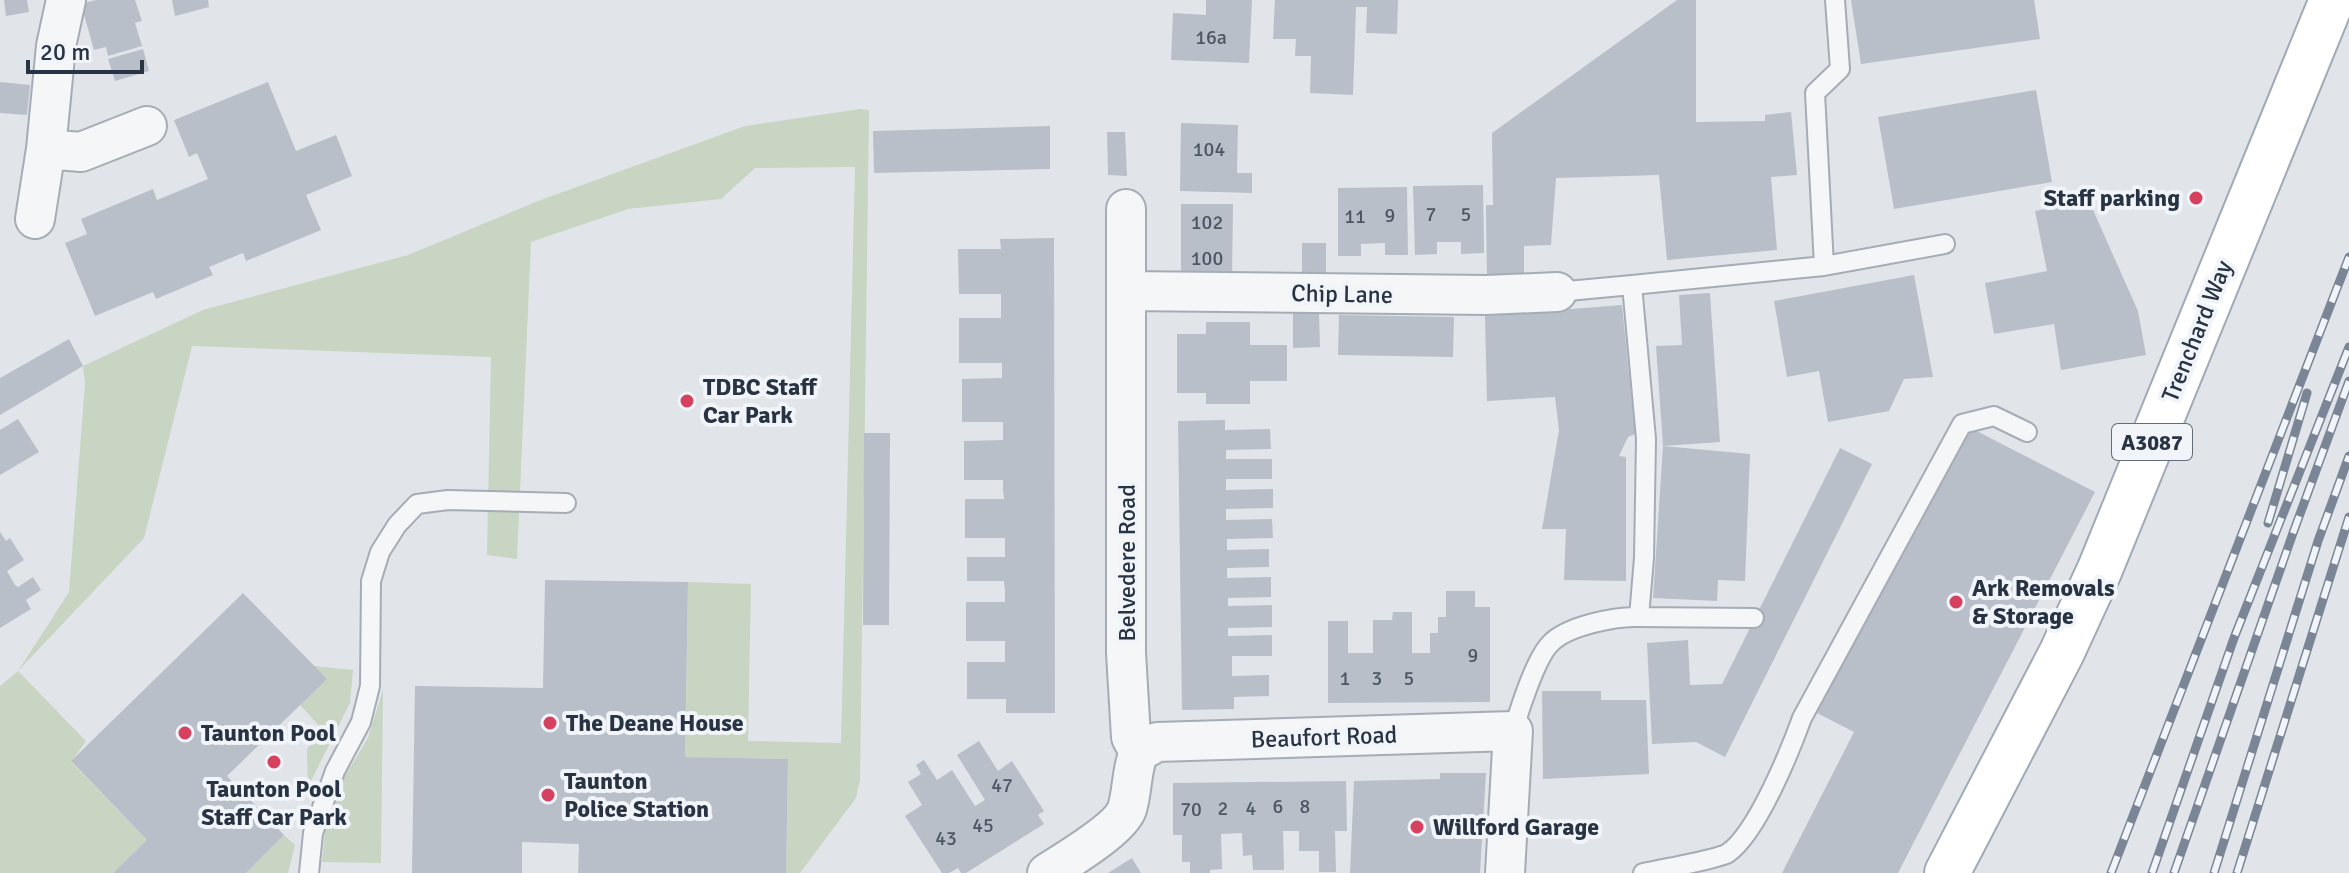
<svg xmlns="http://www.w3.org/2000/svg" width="2349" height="873" font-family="Signika,sans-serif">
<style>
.green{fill:#c7d5c2}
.building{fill:#b8bfc8}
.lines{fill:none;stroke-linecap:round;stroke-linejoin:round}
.lane-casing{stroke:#a6acb5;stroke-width:22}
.street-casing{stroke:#a6acb5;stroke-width:42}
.primary-casing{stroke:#a0aab7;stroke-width:48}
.lane{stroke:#f4f6f8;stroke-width:18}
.street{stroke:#f4f6f8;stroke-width:38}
.primary{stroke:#fff;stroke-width:44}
.rail-casing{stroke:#7a8595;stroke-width:9}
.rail{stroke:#f1f4f8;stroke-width:6;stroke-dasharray:18;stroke-linecap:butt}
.poi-dot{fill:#d5415e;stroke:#f1f4f8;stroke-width:3}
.labels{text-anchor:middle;stroke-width:8;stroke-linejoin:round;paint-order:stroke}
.number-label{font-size:20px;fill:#4c5664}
.shield{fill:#f1f4f8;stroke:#646d79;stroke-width:2}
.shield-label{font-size:22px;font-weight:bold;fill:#283343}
.poi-label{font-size:24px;font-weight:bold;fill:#283343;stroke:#f1f4f8;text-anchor:start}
.street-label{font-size:24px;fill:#283343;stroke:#f1f4f8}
</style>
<rect width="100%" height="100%" fill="#e1e5ea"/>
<path class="green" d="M860,109l9,1 -9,670 -4,18 -56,75h-14l2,-114 -103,-2 3,-175 63,2 -3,157 93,2 14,-576 -100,1 -34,31 -93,10 -97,33 -14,317 -30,-4 4,-198 -299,-11 -48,192 -126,133 68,70 -15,21 76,78 -34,33h-113v-187l18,-15 51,-79 16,-209 -2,-17 120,-56 205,-55 130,-54 207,-75z
M314,666l39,4 -3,33 -42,84 -1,-38 16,-19 -23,-25z
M383,690l-2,173 -59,-1 3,-32 17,-49 26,-43z
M284,835l11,10 -7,28h-42z"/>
<path class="building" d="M4,0h23l2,12 -23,4z
M96,0h39l7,21 -7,2 7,23 -34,10 -2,-9 -12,3 -13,-46z
M172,0h36l1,7 -34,9z
M1206,0h46l-3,63 -78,-3 2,-47 33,2z
M1275,0h123l-1,34 -31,-1 1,-26h-11l-3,88 -43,-2 1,-37h-16l1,-17h-23z
M1677,0h19v122l69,-1v-6l26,-3 6,63 -26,2 6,73 -110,10 -8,-85 -103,3 -5,67 -27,1v36h-37l-1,-77h7l-1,-72z
M1851,0h183l6,39 -179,25z
M143,49l6,22 -34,10 -7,-22z
M0,82l30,3 -3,30 -27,-2z
M268,82l28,69 40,-16 16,41 -46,19 15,35 -75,31 -3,-8 -34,14 4,8 -57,24 -3,-7 -58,24 -30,-73 22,-9 -6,-15 72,-30 4,11 51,-21 -11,-26 -8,4 -15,-37z
M2036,90l16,92 -158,27 -16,-92z
M1181,123l57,2 -1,48h15v20l-72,-2z
M1050,126v43l-176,4 -1,-42z
M1107,132h18l2,44 -19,-1z
M1483,185l1,68 -23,1v-12h-24v12l-22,1 -2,-69z
M1407,187l1,68h-23v-12l-24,1v12h-23v-68z
M2089,201l49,110 8,44 -85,15 -7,-46 -60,10 -9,-51 62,-12 -12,-60z
M1181,204h52l-1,72h-51z
M1054,238l1,475h-49v-14h-39v-37h38v-21h-39v-39h39v-11l-1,-10h-37v-24h38v-19h-40v-39h39l-1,-9v-10h-39v-39l39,-1v-18h-41v-43l40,-1v-15h-43v-45h42v-24h-42l-1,-45h43l-1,-10z
M1302,243h24v33h-24z
M1914,275l19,102 -29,2 -15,32 -61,11 -9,-51 -32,6 -13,-76z
M1710,293l10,149 -57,4 -7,-100 26,-1 -3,-50z
M1622,305l13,129 -7,3 -9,19 7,1v124l-62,-1 2,-51h-24l17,-99 -4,-33 -68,4 -2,-85z
M1319,312l1,35 -27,1v-35z
M1339,315l115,2 -1,40 -115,-2z
M1206,322h44v23h37v36h-37v23h-44v-11h-29v-59h29z
M69,339l14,27 -83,49v-37z
M18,419l21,33 -39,23v-45z
M1225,420v10l45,-1 1,20 -45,1v9h46v20h-46v11l47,-1v19l-47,1v11l46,-1 1,19 -46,1v11l42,-1v18l-42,1v10l44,-1v20l-43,1v8l44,-1v22l-44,1v8l44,-1v21h-40v20l37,-1v21l-35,1v12l-52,1 -4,-289z
M1965,425l130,67 -197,381h-116l72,-141 -37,-19z
M864,433h26l-1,192h-26z
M1663,446l87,8 -5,127 -27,-1 -1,21 -64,-3z
M1840,448l32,16 -147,293 -29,-15 -44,2 -5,-101 41,-3 2,45 32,-1z
M0,532l6,9 4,-3 14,22 -17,11 8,14 3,2 15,-10 8,13 -15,10 5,9 -31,19z
M545,580l143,2 -3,175 103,2 -2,114h-208l1,-29 -57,-2v31h-110l3,-187 128,2z
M1446,591h29v16h15v95l-162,1v-82h20v32h25v-33h19l1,-8h19v41h18v-20h8v-16h8z
M243,593l84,86 -100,97 57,59 -38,38h-133l34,-33 -76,-79z
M1542,691h59v9h45l3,74 -106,5z
M979,741l19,30 14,-10 32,50 -6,4 6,9 -78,49h-5l-3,-5 -9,5h-7l-37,-57 17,-11 -14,-23 13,-8 -5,-9 8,-5 13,20 15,-10 23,36 10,-6 -28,-45z
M1440,773h46l-6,100h-130l4,-92 86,-2z
M1346,781l1,50h-12l1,41h-17v-21h-20v-20h-16l1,39h-31l-1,-15 -9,1 -1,-23 -21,1 1,35 -12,1v3h-20v-11h-8v-27h-9v-52z
M1132,858l9,15h-33z"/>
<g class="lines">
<defs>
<path id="lane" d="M1824,266l-9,-173 25,-24 -5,-69
M1632,285l192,-19 121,-22
M1639,617l115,1
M1513,731c6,-20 23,-73 37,-87 16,-18 66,-28 89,-27l5,-59 2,-119 -14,-154 -75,7
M309,873l4,-40 22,-62 26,-49 9,-36 1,-105 9,-29 17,-27 20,-21 31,-4 118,3
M1643,873c15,-3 76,-14 85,-20 29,-20 62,-102 74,-135l160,-294 32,-8 33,16"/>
<path id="street" d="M66,0l-10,46 -10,103 35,3 66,-26
M35,219l11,-70
M1126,291l360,4 71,-3
M1139,752l18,-10 356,-11 -8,142
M1047,873c19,-12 73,-44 80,-64 6,-19 4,-39 12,-57l-8,-15 -5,-84v-444"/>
<path id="primary" d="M1947,873l115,-221 38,-83 232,-569"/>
</defs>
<use href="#lane" class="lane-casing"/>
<use href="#street" class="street-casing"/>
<use href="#primary" class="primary-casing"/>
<use href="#lane" class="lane"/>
<use href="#street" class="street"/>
<use href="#primary" class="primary"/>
<defs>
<path id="rail" d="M2268,523l39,-130
M2111,873l238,-616
M2152,873l82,-235 115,-291
M2174,873l119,-340 56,-152
M2214,873l104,-332 31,-85
M2237,873l112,-356"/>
</defs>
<use href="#rail" class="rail-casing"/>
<use href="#rail" class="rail"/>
</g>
<g class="poi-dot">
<circle cx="2196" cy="198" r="8"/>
<circle cx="687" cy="401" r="8"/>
<circle cx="1956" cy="602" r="8"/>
<circle cx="550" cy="723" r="8"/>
<circle cx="185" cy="733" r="8"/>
<circle cx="274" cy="762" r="8"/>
<circle cx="548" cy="795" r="8"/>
<circle cx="1417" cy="827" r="8"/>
</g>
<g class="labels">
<g class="number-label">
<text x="1211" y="44">16a</text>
<text x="1209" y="156">104</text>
<text x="1431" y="221">7</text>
<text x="1466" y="221">5</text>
<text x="1390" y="222">9</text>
<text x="1355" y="223">11</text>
<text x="1207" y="229">102</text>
<text x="1207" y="265">100</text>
<text x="1473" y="662">9</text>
<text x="1345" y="685">1</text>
<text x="1377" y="685">3</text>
<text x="1409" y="685">5</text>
<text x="1002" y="792">47</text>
<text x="1278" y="813">6</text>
<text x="1305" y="813">8</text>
<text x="1223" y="815">2</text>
<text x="1251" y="815">4</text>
<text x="1191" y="816">70</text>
<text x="983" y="832">45</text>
<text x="946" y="845">43</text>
</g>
<rect class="shield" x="2112" y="424" width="80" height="36" rx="6"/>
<g class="shield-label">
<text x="2152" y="450">A3087</text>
</g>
<g class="poi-label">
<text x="2180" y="206" text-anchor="end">Staff parking</text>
<text x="703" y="395">TDBC Staff<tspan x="703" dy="28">Car Park</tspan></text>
<text x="1972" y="596">Ark Removals<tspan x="1972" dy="28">&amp; Storage</tspan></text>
<text x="566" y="731">The Deane House</text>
<text x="201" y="741">Taunton Pool</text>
<text x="564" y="789">Taunton<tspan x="564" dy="28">Police Station</tspan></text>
<text x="274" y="797" text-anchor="middle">Taunton Pool<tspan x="274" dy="28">Staff Car Park</tspan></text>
<text x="1433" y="835">Willford Garage</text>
</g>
<g class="street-label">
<text transform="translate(1342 294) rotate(1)" y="8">Chip Lane</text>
<text transform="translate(2197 331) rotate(-68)" y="8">Trenchard Way</text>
<text transform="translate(1127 563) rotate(-90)" y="8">Belvedere Road</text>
<text transform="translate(1324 737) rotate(-2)" y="8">Beaufort Road</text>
</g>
</g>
<path d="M28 60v12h114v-12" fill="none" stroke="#283343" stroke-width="4"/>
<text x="40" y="60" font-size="24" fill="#283343" stroke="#f1f4f8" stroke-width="6" paint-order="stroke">20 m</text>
</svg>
